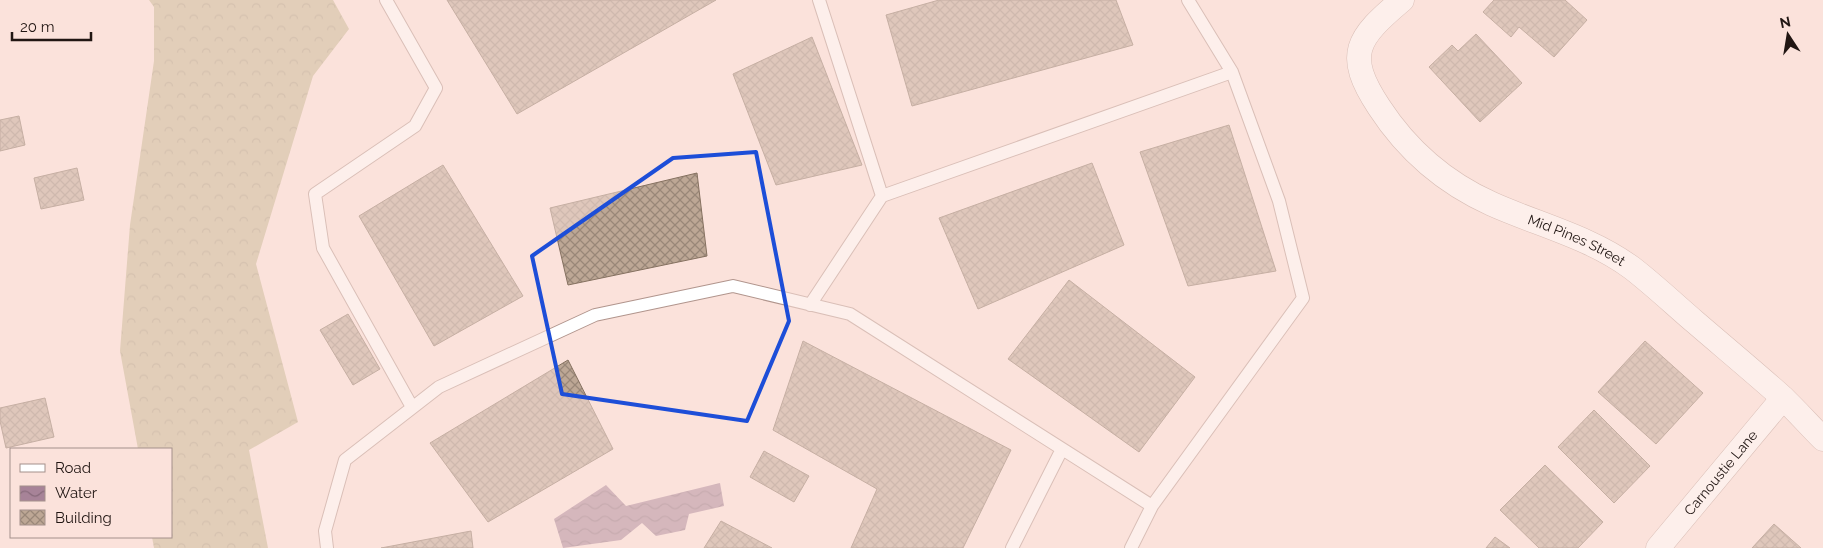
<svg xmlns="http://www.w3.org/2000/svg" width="1823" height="548" font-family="Raleway,sans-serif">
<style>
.forest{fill:url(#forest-crowns)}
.water{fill:url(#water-waves)}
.building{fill:url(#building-cross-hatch);stroke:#857160}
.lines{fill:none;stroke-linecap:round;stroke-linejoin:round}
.service-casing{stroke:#b1958d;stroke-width:14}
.minor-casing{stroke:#b1958d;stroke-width:25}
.service{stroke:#fff;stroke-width:12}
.minor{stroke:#fff;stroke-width:24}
.marked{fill:none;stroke:#1d4ed8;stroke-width:4;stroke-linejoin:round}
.labels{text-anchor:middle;stroke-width:4.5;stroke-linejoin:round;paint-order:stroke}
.street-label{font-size:14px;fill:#211613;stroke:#fbe2db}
</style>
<defs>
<pattern id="forest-crowns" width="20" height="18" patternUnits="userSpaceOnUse" patternTransform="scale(1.25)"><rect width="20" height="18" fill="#c3b590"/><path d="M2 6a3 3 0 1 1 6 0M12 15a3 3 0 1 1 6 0" fill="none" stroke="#a79b7b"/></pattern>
<pattern id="water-waves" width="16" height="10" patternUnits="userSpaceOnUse" patternTransform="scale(1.25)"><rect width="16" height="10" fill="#a78398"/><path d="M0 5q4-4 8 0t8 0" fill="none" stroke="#886a7b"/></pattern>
<pattern id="building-cross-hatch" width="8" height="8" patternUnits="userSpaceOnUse" patternTransform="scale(1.25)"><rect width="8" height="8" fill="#bda795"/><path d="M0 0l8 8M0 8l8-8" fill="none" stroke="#998778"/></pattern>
</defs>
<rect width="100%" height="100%" fill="#fbe2db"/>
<path class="forest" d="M149,0h184l16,29 -36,47 -57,188 42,158 -49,28 19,98h-114l-2,-11h19v-88h-33l-18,-98 10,-126 24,-164v-54z"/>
<path class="water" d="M720,483l4,23 -35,8 -4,16 -29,6 -14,-13 -21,17 -58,8 -9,-29 52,-34 20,21z"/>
<path class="building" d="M447,0h269l-199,114z
M939,0h177l17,45 -221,61 -26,-91z
M1494,0h71l22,20 -33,37 -35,-30 -8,10 -28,-25z
M1476,34l46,49 -42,39 -51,-55 23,-22 6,6z
M812,37l50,128 -86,20 -43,-111z
M19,116l6,29 -25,6v-31z
M1229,125l47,146 -88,15 -48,-134z
M1092,163l32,82 -146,64 -39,-91z
M443,165l80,131 -89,50 -75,-130z
M77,168l7,32 -43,9 -7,-31z
M697,173l10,83 -139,29 -18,-77z
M1069,280l126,97 -56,75 -131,-93z
M348,314l32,55 -27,16 -33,-55z
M803,341l208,109 -48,98h-112l26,-59 -104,-59z
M1645,341l58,52 -47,51 -58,-52z
M568,360l45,89 -125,73 -58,-79z
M45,398l9,39 -48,11 -6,-27v-13z
M1594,410l56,56 -36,37 -56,-56z
M764,451l45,25 -15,26 -44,-25z
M1545,465l58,57 -25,26h-39l-39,-38z
M721,521l51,27h-68z
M1774,524l27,24h-49z
M471,531l2,17h-92z
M1495,537l15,11h-24z"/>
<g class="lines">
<defs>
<path id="service" d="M386,0l50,88 -21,38 -100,68 8,54 89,159
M819,0l63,196
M810,305l72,-109 350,-124
M1152,506l151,-208 -24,-97 -47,-129 -44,-72
M327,548l-2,-17 20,-71 94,-73 156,-72 138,-29 117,28 302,192 -21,42
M1012,548l50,-99"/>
<g id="minor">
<path id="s1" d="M1402,0c-45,38 -58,54 -23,107 28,43 66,76 113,97 47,21 98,33 140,64 22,17 42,36 63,54 29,25 58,49 86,74 15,14 28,29 42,43"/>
<path id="s2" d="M1658,548l125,-150"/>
</g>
</defs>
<use href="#service" class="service-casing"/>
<use href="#minor" class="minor-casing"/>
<use href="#service" class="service"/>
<use href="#minor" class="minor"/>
</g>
<path d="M0 0H1823V548H0ZM756,152l33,169 -42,100 -185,-27 -30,-138 141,-98z" fill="#fbe2db" fill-opacity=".55" fill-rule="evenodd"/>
<path class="marked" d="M756,152l33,169 -42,100 -185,-27 -30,-138 141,-98z"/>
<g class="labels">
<g class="street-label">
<text dy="5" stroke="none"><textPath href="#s1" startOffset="371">Mid Pines Street</textPath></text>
<text dy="5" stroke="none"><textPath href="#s2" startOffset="98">Carnoustie Lane</textPath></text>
</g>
</g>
<rect x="10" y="448" width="162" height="90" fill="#fbe2db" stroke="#a4908b"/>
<rect x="20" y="464" width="25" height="8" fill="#ffffff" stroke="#a4908b"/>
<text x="55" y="473" font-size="15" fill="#211613">Road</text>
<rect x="20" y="486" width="25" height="15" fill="url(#water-waves)" stroke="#a4908b"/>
<text x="55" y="498" font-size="15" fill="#211613">Water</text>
<rect x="20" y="510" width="25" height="15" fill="url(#building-cross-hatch)" stroke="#a4908b"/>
<text x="55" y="523" font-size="15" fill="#211613">Building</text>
<g transform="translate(1788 35) rotate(348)" stroke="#fbe2db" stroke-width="4" paint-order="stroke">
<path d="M0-4L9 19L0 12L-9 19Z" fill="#211613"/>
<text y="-8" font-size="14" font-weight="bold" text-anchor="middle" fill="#211613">N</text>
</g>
<path d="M12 32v8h79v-8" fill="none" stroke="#211613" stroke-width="2.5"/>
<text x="20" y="32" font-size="15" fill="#211613" stroke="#fbe2db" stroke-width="4" paint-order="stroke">20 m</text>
</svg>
